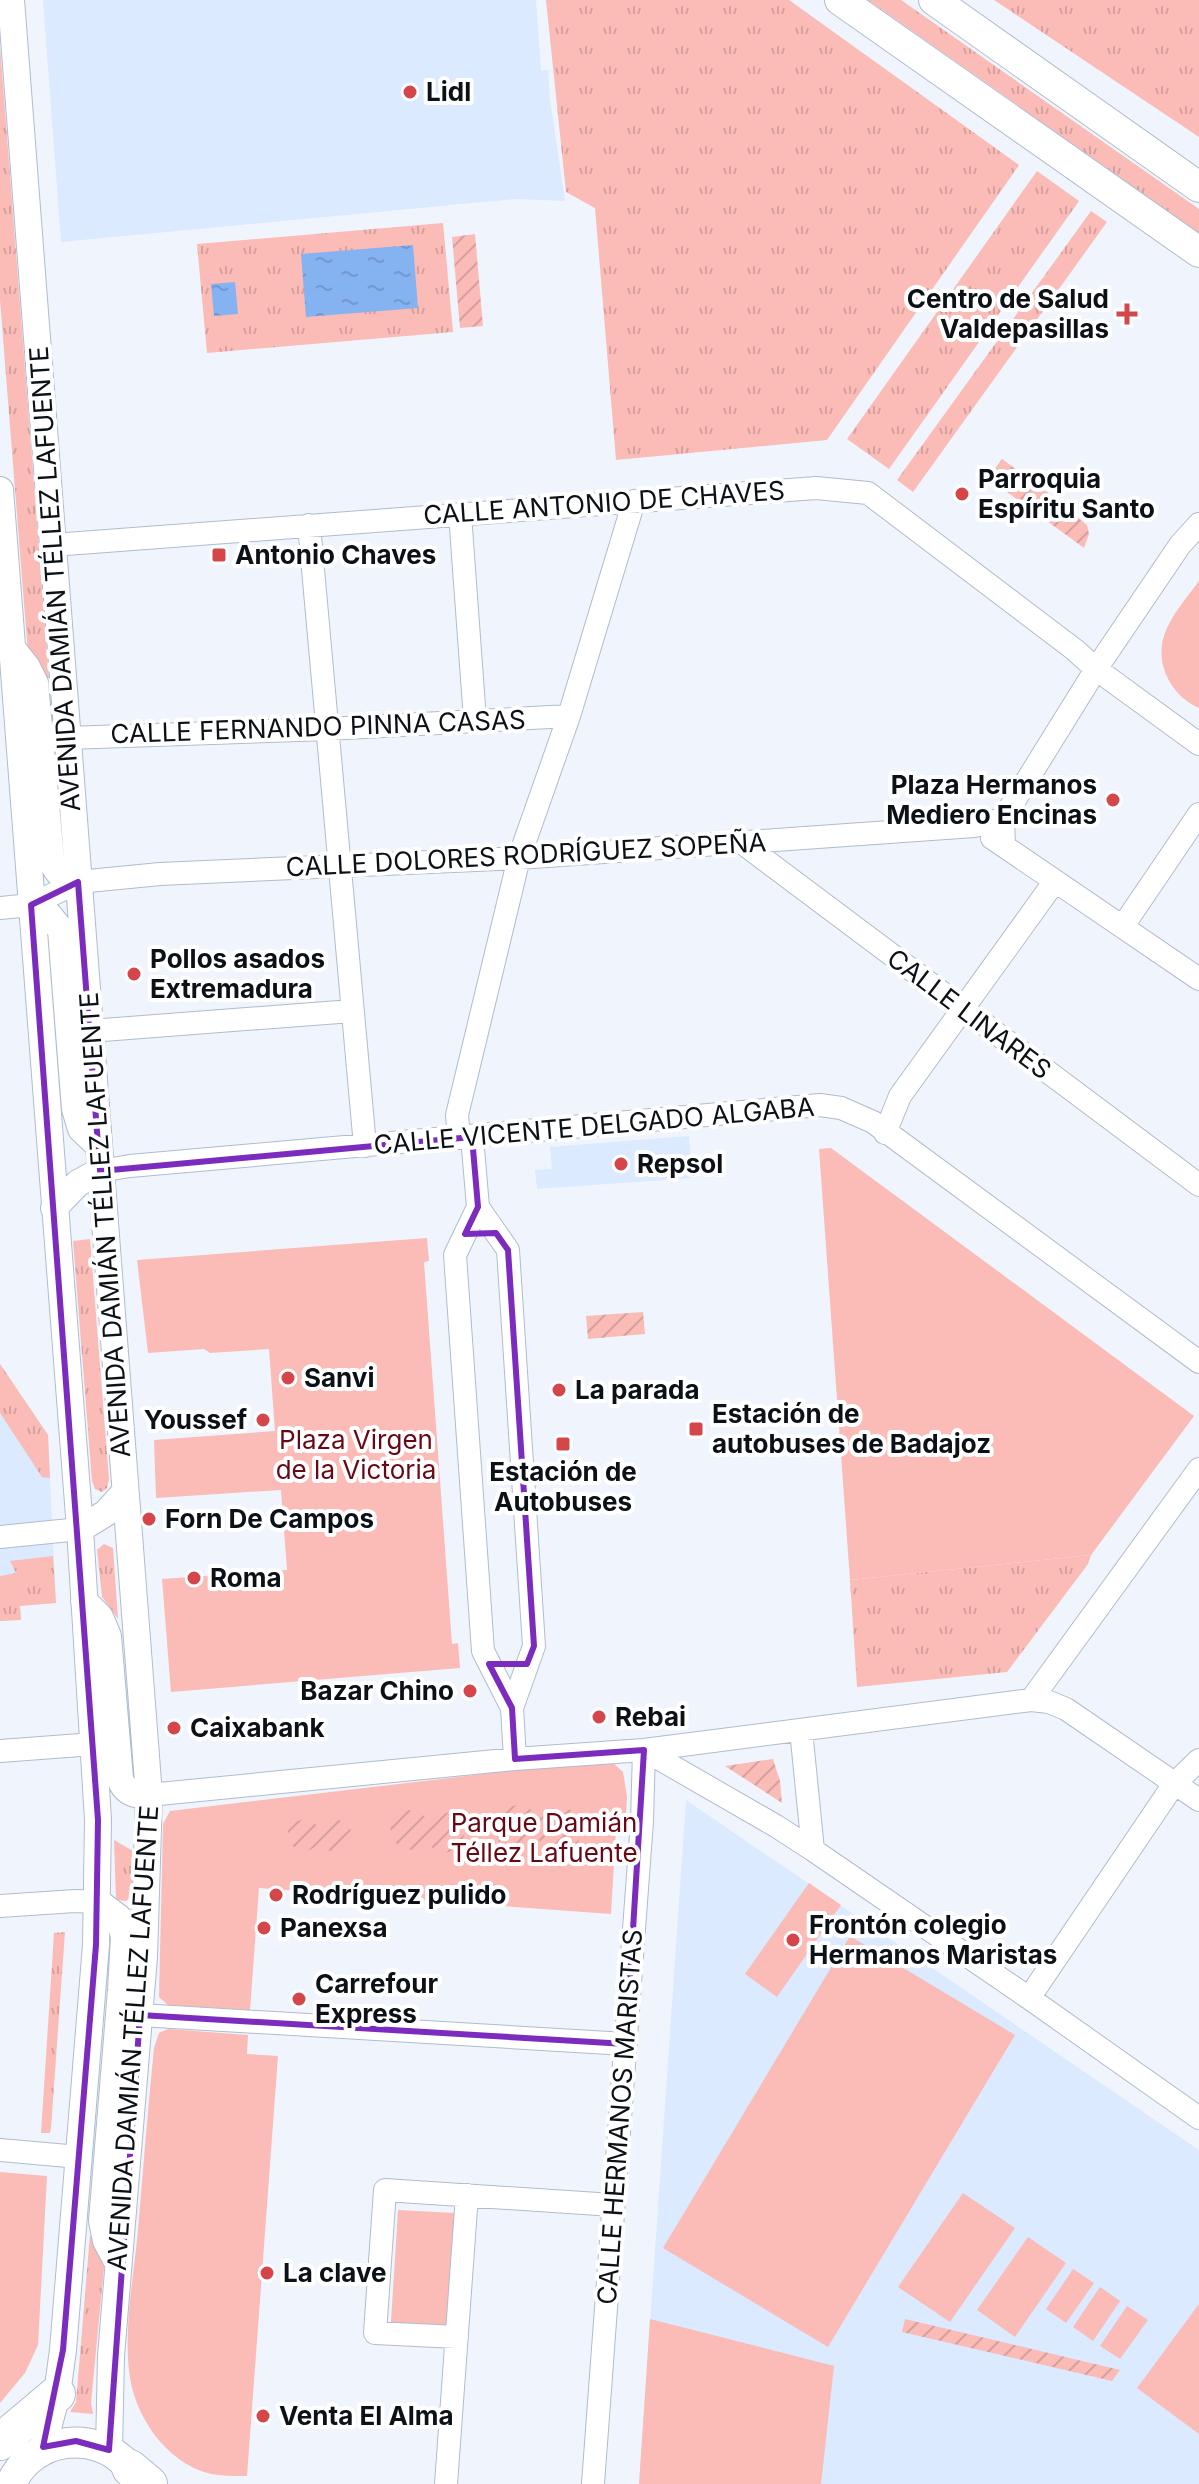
<svg xmlns="http://www.w3.org/2000/svg" width="1199" height="2484" font-family="Inter,sans-serif">
<style>
.built{fill:#dbeafe}
.grass{fill:url(#grass-tufts)}
.park{fill:#fbbbb7}
.garden{fill:url(#garden-furrows)}
.water{fill:url(#water-ripples)}
.lines{fill:none;stroke-linecap:round;stroke-linejoin:round}
.minor-casing{stroke:#afbcce;stroke-width:24}
.tertiary-casing{stroke:#afbcce;stroke-width:28}
.secondary-casing{stroke:#afbcce;stroke-width:32}
.trunk-casing{stroke:#afbcce;stroke-width:38}
.minor{stroke:#fff;stroke-width:22}
.tertiary{stroke:#fff;stroke-width:26}
.secondary{stroke:#fff;stroke-width:30}
.trunk{stroke:#fff;stroke-width:36}
.marked{fill:none;stroke:#7b2cbf;stroke-width:6;stroke-linejoin:round}
.poi-dot{fill:#d5464a;stroke:#fff;stroke-width:3}
.labels{text-anchor:middle;stroke-width:8;stroke-linejoin:round;paint-order:stroke}
.poi-label{font-size:26px;font-weight:bold;fill:#0c1117;stroke:#fff;text-anchor:start}
.street-label{font-size:26px;fill:#0c1117;stroke:#fff}
.park-label{font-size:26px;fill:#680814;stroke:#fff}
</style>
<defs>
<pattern id="grass-tufts" width="24" height="20" patternUnits="userSpaceOnUse" patternTransform="scale(2)"><rect width="24" height="20" fill="#fbbbb7"/><path d="M3 7l-1-3M5 7V3M7 7l1-3M15 17l-1-3M17 17v-4M19 17l1-3" fill="none" stroke="#d6a09d"/></pattern>
<pattern id="garden-furrows" width="10" height="10" patternUnits="userSpaceOnUse" patternTransform="scale(2)"><rect width="10" height="10" fill="#fbbbb7"/><path d="M-1 1l2-2M0 10L10 0M9 11l2-2" fill="none" stroke="#d6a09d"/></pattern>
<pattern id="water-ripples" width="26" height="14" patternUnits="userSpaceOnUse" patternTransform="scale(2)"><rect width="26" height="14" fill="#85b2f0"/><path d="M2 4q2-2 4 0t4 0M15 11q2-2 4 0t4 0" fill="none" stroke="#7298cd"/></pattern>
</defs>
<rect width="100%" height="100%" fill="#f0f5fd"/>
<path class="built" d="M43,0h493l5,70h7l2,29 15,102 -50,-2 -454,43z
M689,1136l3,42 -155,11 -2,-19 17,-1 -2,-22z
M0,1364l48,71 8,168 -36,3 1,14 -21,1z
M686,1800l513,350v334h-560z"/>
<path class="grass" d="M546,0h243l230,165 -192,275 -211,20 -21,-252 -29,-16z
M868,0h33l298,209v24z
M994,0h205v137z
M0,46l49,632h-6l-15,-24 -28,-354z
M1037,171l42,30 -190,268 -42,-30z
M1091,211l16,11 -194,270 -16,-12z
M443,223l10,109 -246,21 -10,-109z
M90,1239l19,240 -2,9 -5,4 -7,-3 -3,-8 -19,-240z
M0,1364l48,71 2,43 -8,-1 -42,-64z
M104,1544l9,4 5,71 -16,-22 -5,-47z
M1091,1555l-3,9 -81,108 -150,15 -7,-107z
M53,1556l3,47 -36,3 1,14 -21,1v-45l16,-3 -6,-12z
M114,1840l19,11v44l-7,6 -10,-1z
M65,1932l-14,196 -1,5h-9l13,-200z
M90,2235l15,22 -14,146 2,11 -23,-2 6,-10z"/>
<path class="park" d="M1199,581v127c-30,-13 -47,-49 -32,-80 8,-17 21,-32 32,-47z
M831,1148l363,268 -103,139 -241,25 -31,-431z
M427,1238l2,23 -5,1 28,382 6,-1 2,25 -289,24 -9,-113 125,-9 -6,-80 -125,8 -2,-58 121,-9 -6,-82 -59,4 -6,-4 -56,4 -11,-93z
M602,1760l10,2 11,10 4,25 -2,33h-9l-5,84 -352,-26 -9,122 -82,-5 -9,-8 4,-173 7,-13z
M809,1883l32,22 -64,92 -32,-23z
M850,1936l165,99 -187,312 -165,-99z
M168,2029l80,6 -1,19 31,2 -31,420c-12,0 -24,0 -36,-2 -46,-11 -78,-60 -82,-104 -5,-44 5,-96 9,-140 5,-61 10,-122 16,-182l5,-15z
M0,2172l47,4 -9,169 -13,28 -25,30z
M963,2193l52,35 -65,94 -52,-35z
M398,2210l57,3 -8,128 -57,-4z
M1028,2237l38,26 -51,74 -38,-27z
M1073,2269l21,14 -28,40 -20,-14z
M1100,2287l20,14 -27,40 -20,-14z
M1199,2304v130l-62,-46z
M1127,2306l21,14 -28,39 -20,-13z
M650,2319l184,47 -13,118h-182z"/>
<path class="garden" d="M475,234l8,92 -23,2 -8,-91z
M1002,459l46,34 39,32 2,9 -5,14 -96,-70z
M643,1312l2,22 -57,5 -2,-23z
M773,1759l7,22 2,22 -57,-37z
M518,1805l14,5 7,9 14,-11c59,-5 16,80 -15,31 -31,39 -70,-27 -20,-34z
M409,1810l12,3 7,7 15,-8c44,5 11,64 -16,30 -28,26 -56,-22 -18,-32z
M304,1819l10,3 6,8c21,-29 47,11 22,21 -10,4 -17,-2 -22,-9 -13,16 -32,10 -32,-12l6,-8z
M905,2319l215,51 -8,11 -210,-49z"/>
<path class="water" d="M413,245l5,63 -112,9 -5,-63z
M235,282l3,32 -24,2 -3,-32z"/>
<g class="lines">
<defs>
<path id="minor" d="M460,514l15,206
M309,525l56,621
M53,545l763,-57 52,5 207,157 21,19 103,75
M67,738l260,-9 242,-13
M992,838l207,141
M741,842l458,343
M1004,846l-1,-27 93,-150 84,-124 19,-21
M0,908l31,-3 47,-23 82,-8 359,-16 455,-32 29,-7
M1123,926l76,-112
M90,1031l262,-20
M885,1133l15,-37 155,-215
M472,1137l6,70 30,43 26,396 -22,62
M459,1138l-2,-23 62,-257 50,-142 65,-215
M100,1171l30,-5 690,-61 21,3 32,14 326,240
M478,1207l-23,48 28,396 29,57 3,51
M0,1537l80,-8
M1031,1700l168,-231
M801,1730l12,120
M644,1750l132,76 37,24 216,148 170,120
M0,1751l94,-7
M149,1795l366,-36 129,-9 387,-50 18,2 17,7 133,91
M0,1906l75,-5 23,1
M1029,1998l145,-214 25,-24
M140,2015l486,29
M0,2150l79,7
M457,2337l-82,-4 10,-143 228,15
M446,2484l21,-289
M593,2484l49,-663 2,-71"/>
<path id="tertiary" d="M11,0l138,1795 -5,162 -33,399 -2,94
M0,490l80,1039 18,291 -2,125 -33,405 -6,44 -14,53
M12,648l15,19 8,16 16,177c6,14 12,19 27,22
M31,905l18,10 12,15 14,179 6,20 18,17
M54,1208l24,-25 22,-12
M80,1529l26,-16 19,-21
M84,1601l16,16 8,19 12,143c5,14 15,17 29,16
M98,1902l21,16 5,18 -3,54 -19,231 4,20 11,20"/>
<path id="secondary" d="M840,0l359,252
M934,0l265,187
M11,2484c20,-47 85,-56 118,-17 3,4 5,11 8,17"/>
<path id="trunk" d="M0,2442l57,-48
M130,2468l19,16"/>
</defs>
<use href="#minor" class="minor-casing"/>
<use href="#tertiary" class="tertiary-casing"/>
<use href="#secondary" class="secondary-casing"/>
<use href="#trunk" class="trunk-casing"/>
<use href="#minor" class="minor"/>
<use href="#tertiary" class="tertiary"/>
<use href="#secondary" class="secondary"/>
<use href="#trunk" class="trunk"/>
</g>
<path class="marked" d="M78,882l22,289 372,-34 6,70 -13,27 31,-1 12,17 26,396 -7,18h-38l23,44 3,51 129,-9 -18,294 -486,-29 -31,435 -33,-9 -33,6 20,-97 33,-405 2,-125 -67,-915z"/>
<g class="poi-dot">
<circle cx="410" cy="92" r="8"/>
<path d="M1123 302h8v8h8v8h-8v8h-8v-8h-8v-8h8z"/>
<circle cx="962" cy="494" r="8"/>
<rect x="211" y="547" width="16" height="16" rx="4"/>
<circle cx="1113" cy="800" r="8"/>
<circle cx="134" cy="974" r="8"/>
<circle cx="621" cy="1164" r="8"/>
<circle cx="288" cy="1378" r="8"/>
<circle cx="559" cy="1390" r="8"/>
<circle cx="263" cy="1420" r="8"/>
<rect x="688" y="1421" width="16" height="16" rx="4"/>
<rect x="555" y="1436" width="16" height="16" rx="4"/>
<circle cx="149" cy="1519" r="8"/>
<circle cx="194" cy="1578" r="8"/>
<circle cx="470" cy="1691" r="8"/>
<circle cx="599" cy="1717" r="8"/>
<circle cx="174" cy="1728" r="8"/>
<circle cx="276" cy="1895" r="8"/>
<circle cx="264" cy="1928" r="8"/>
<circle cx="793" cy="1940" r="8"/>
<circle cx="299" cy="1999" r="8"/>
<circle cx="267" cy="2273" r="8"/>
<circle cx="263" cy="2416" r="8"/>
</g>
<g class="labels">
<g class="poi-label">
<text x="426" y="101">Lidl</text>
<text x="1109" y="308" text-anchor="end">Centro de Salud<tspan x="1109" dy="30">Valdepasillas</tspan></text>
<text x="978" y="488">Parroquia<tspan x="978" dy="30">Espíritu Santo</tspan></text>
<text x="235" y="564">Antonio Chaves</text>
<text x="1097" y="794" text-anchor="end">Plaza Hermanos<tspan x="1097" dy="30">Mediero Encinas</tspan></text>
<text x="150" y="968">Pollos asados<tspan x="150" dy="30">Extremadura</tspan></text>
<text x="637" y="1173">Repsol</text>
<text x="304" y="1387">Sanvi</text>
<text x="575" y="1399">La parada</text>
<text x="712" y="1423">Estación de<tspan x="712" dy="30">autobuses de Badajoz</tspan></text>
<text x="247" y="1429" text-anchor="end">Youssef</text>
<text x="563" y="1481" text-anchor="middle">Estación de<tspan x="563" dy="30">Autobuses</tspan></text>
<text x="165" y="1528">Forn De Campos</text>
<text x="210" y="1587">Roma</text>
<text x="454" y="1700" text-anchor="end">Bazar Chino</text>
<text x="615" y="1726">Rebai</text>
<text x="190" y="1737">Caixabank</text>
<text x="292" y="1904">Rodríguez pulido</text>
<text x="809" y="1934">Frontón colegio<tspan x="809" dy="30">Hermanos Maristas</tspan></text>
<text x="280" y="1937">Panexsa</text>
<text x="315" y="1993">Carrefour<tspan x="315" dy="30">Express</tspan></text>
<text x="283" y="2282">La clave</text>
<text x="279" y="2425">Venta El Alma</text>
</g>
<g class="street-label">
<text transform="translate(604 503) rotate(-4)" y="9">CALLE ANTONIO DE CHAVES</text>
<text transform="translate(55 579) rotate(-94)" y="9">AVENIDA DAMIÁN TÉLLEZ LAFUENTE</text>
<text transform="translate(318 727) rotate(-2)" y="9">CALLE FERNANDO PINNA CASAS</text>
<text transform="translate(526 855) rotate(-3)" y="9">CALLE DOLORES RODRÍGUEZ SOPEÑA</text>
<text transform="translate(969 1014) rotate(37)" y="9">CALLE LINARES</text>
<text transform="translate(594 1126) rotate(-5)" y="9">CALLE VICENTE DELGADO ALGABA</text>
<text transform="translate(105 1225) rotate(-94)" y="9">AVENIDA DAMIÁN TÉLLEZ LAFUENTE</text>
<text transform="translate(133 2038) rotate(-86)" y="9">AVENIDA DAMIÁN TÉLLEZ LAFUENTE</text>
<text transform="translate(620 2117) rotate(-86)" y="9">CALLE HERMANOS MARISTAS</text>
</g>
<g class="park-label">
<text x="356" y="1449">Plaza Virgen<tspan x="356" dy="30">de la Victoria</tspan></text>
<text x="544" y="1832">Parque Damián<tspan x="544" dy="30">Téllez Lafuente</tspan></text>
</g>
</g>
</svg>
